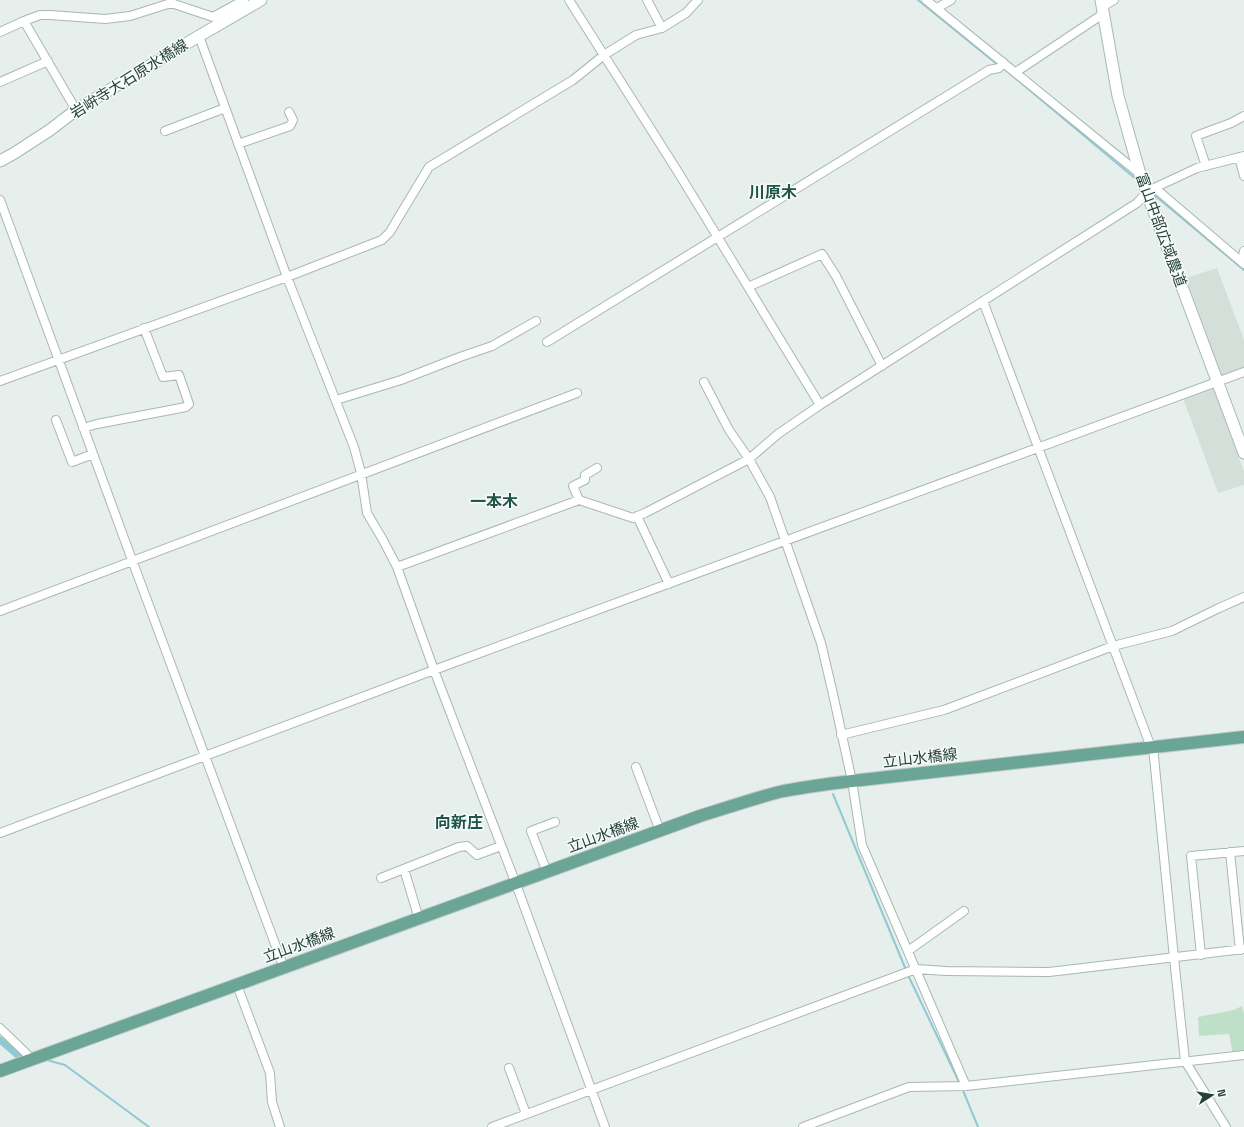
<svg xmlns="http://www.w3.org/2000/svg" width="1244" height="1127" font-family="'Space Grotesk','Noto Sans JP',sans-serif">
<style>
.built{fill:#d4dfda}
.green{fill:#bfe0c8}
.lines{fill:none;stroke-linecap:round;stroke-linejoin:round}
.stream{stroke:#8ec9d4;stroke-width:2}
.canal{stroke:#8ec9d4;stroke-width:7}
.street-casing{stroke:#a8b8b2;stroke-width:10}
.secondary-casing{stroke:#a4bbb3;stroke-width:13}
.primary-casing{stroke:#c2cac8;stroke-width:14}
.street{stroke:#fff;stroke-width:8}
.secondary{stroke:#fff;stroke-width:11}
.primary{stroke:#6aa596;stroke-width:12}
.labels{text-anchor:middle;stroke-width:3;stroke-linejoin:round;paint-order:stroke}
.street-label{font-size:15px;fill:#24423a;stroke:#f7fbf9}
.neighbourhood-label{font-size:16px;font-weight:bold;fill:#1f5548;stroke:#f7fbf9}
</style>
<rect width="100%" height="100%" fill="#e6efeb"/>
<path class="built" d="M1217,268l27,72v28l-22,9 -36,-99z
M1213,386l31,86v13l-26,8 -35,-95z"/>
<path class="green" d="M1242,1006l2,7v40l-11,1 -4,-20 -30,2 -1,-19 36,-7z"/>
<g class="lines">
<path class="stream" d="M918,0l80,65
M1002,67l135,113
M1152,193l92,77
M833,794l73,176
M908,975l52,109
M47,1060l18,5 84,62
M962,1088l16,39"/>
<path class="canal" d="M0,1040l20,17 4,1"/>
<defs>
<path id="street" d="M569,0l109,172 142,233
M647,0l15,28
M926,0l214,174
M1102,7l12,-7
M937,8l14,-8
M0,32l24,-11
M199,36l88,241 67,170 7,26 6,40 16,27 14,27 37,103 82,214 89,243
M1016,72l87,-58
M0,82l48,-21
M76,110l-52,-89 16,-6h10l55,4 25,-3 41,-13 42,14 31,-17
M165,131l60,-23
M238,144l52,-18 3,-6 -4,-8
M1239,157l5,19
M1206,166l-10,-30 35,-13 13,-7
M1155,188l89,76
M0,200l132,360 152,408
M1244,251l-2,11 2,-1
M748,287l74,-33 14,22 46,90
M983,301l166,441 4,5 21,211 11,103 41,66
M547,342l442,-272 10,-2 4,-6
M0,381l287,-104 95,-37 8,-8 7,-12 32,-53 144,-87 31,-25 32,-20 26,-7 24,-15 12,-13
M704,382l25,48 20,29 21,38 51,146 12,51 19,87 10,64 104,241
M336,400l65,-20 59,-23 32,-11 44,-25
M56,420l16,42 21,-8
M83,428l14,-4 89,-17 3,-3 -10,-29 -16,2 -19,-49
M579,500l-6,-14 12,-6v-5l12,-7
M637,516l32,68
M397,567l182,-67 54,18 12,-5 104,-54 29,-25 42,-29 317,-202 9,-10 6,-4 45,-21 47,-12
M0,611l577,-218
M841,735l103,-25 169,-64 59,-15 47,-23 25,-11
M636,767l24,64
M0,833l434,-163 810,-298
M1230,852l10,98
M404,869l15,50
M547,872l-16,-41 24,-9
M381,878l78,-31 8,-1 10,9 24,-9
M908,951l56,-40
M1201,955l-10,-99 53,-5
M237,985l33,88 2,29 8,25
M0,1028l32,31
M509,1068l17,46
M492,1127l424,-158 30,2 103,1 195,-23
M803,1127l106,-40 57,-1 278,-31"/>
<path id="secondary" d="M1101,0l17,96 22,78 104,279
M0,161l13,-7 37,-24 26,-20 123,-74 62,-36"/>
<path id="primary" d="M0,1071l700,-255c26,-8 52,-17 79,-24 24,-5 48,-8 73,-11l392,-44"/>
</defs>
<use href="#street" class="street-casing"/>
<use href="#secondary" class="secondary-casing"/>
<use href="#primary" class="primary-casing"/>
<use href="#street" class="street"/>
<use href="#secondary" class="secondary"/>
<use href="#primary" class="primary"/>
</g>
<g class="labels">
<g class="street-label">
<text transform="translate(129 79) rotate(-32)" y="5">岩峅寺大石原水橋線</text>
<text transform="translate(1161 230) rotate(70)" y="5">富山中部広域農道</text>
<text transform="translate(920 758) rotate(-6)" y="5">立山水橋線</text>
<text transform="translate(603 835) rotate(-20)" y="5">立山水橋線</text>
<text transform="translate(299 945) rotate(-20)" y="5">立山水橋線</text>
</g>
<g class="neighbourhood-label">
<text x="773" y="198">川原木</text>
<text x="494" y="507">一本木</text>
<text x="459" y="828">向新庄</text>
</g>
</g>
<g transform="translate(1212 1095) rotate(78)" stroke="#f7fbf9" stroke-width="3" paint-order="stroke">
<path d="M0-3L7 15L0 10L-7 15Z" fill="#24423a"/>
<text y="-6" font-size="11" font-weight="bold" text-anchor="middle" fill="#24423a">N</text>
</g>
</svg>
